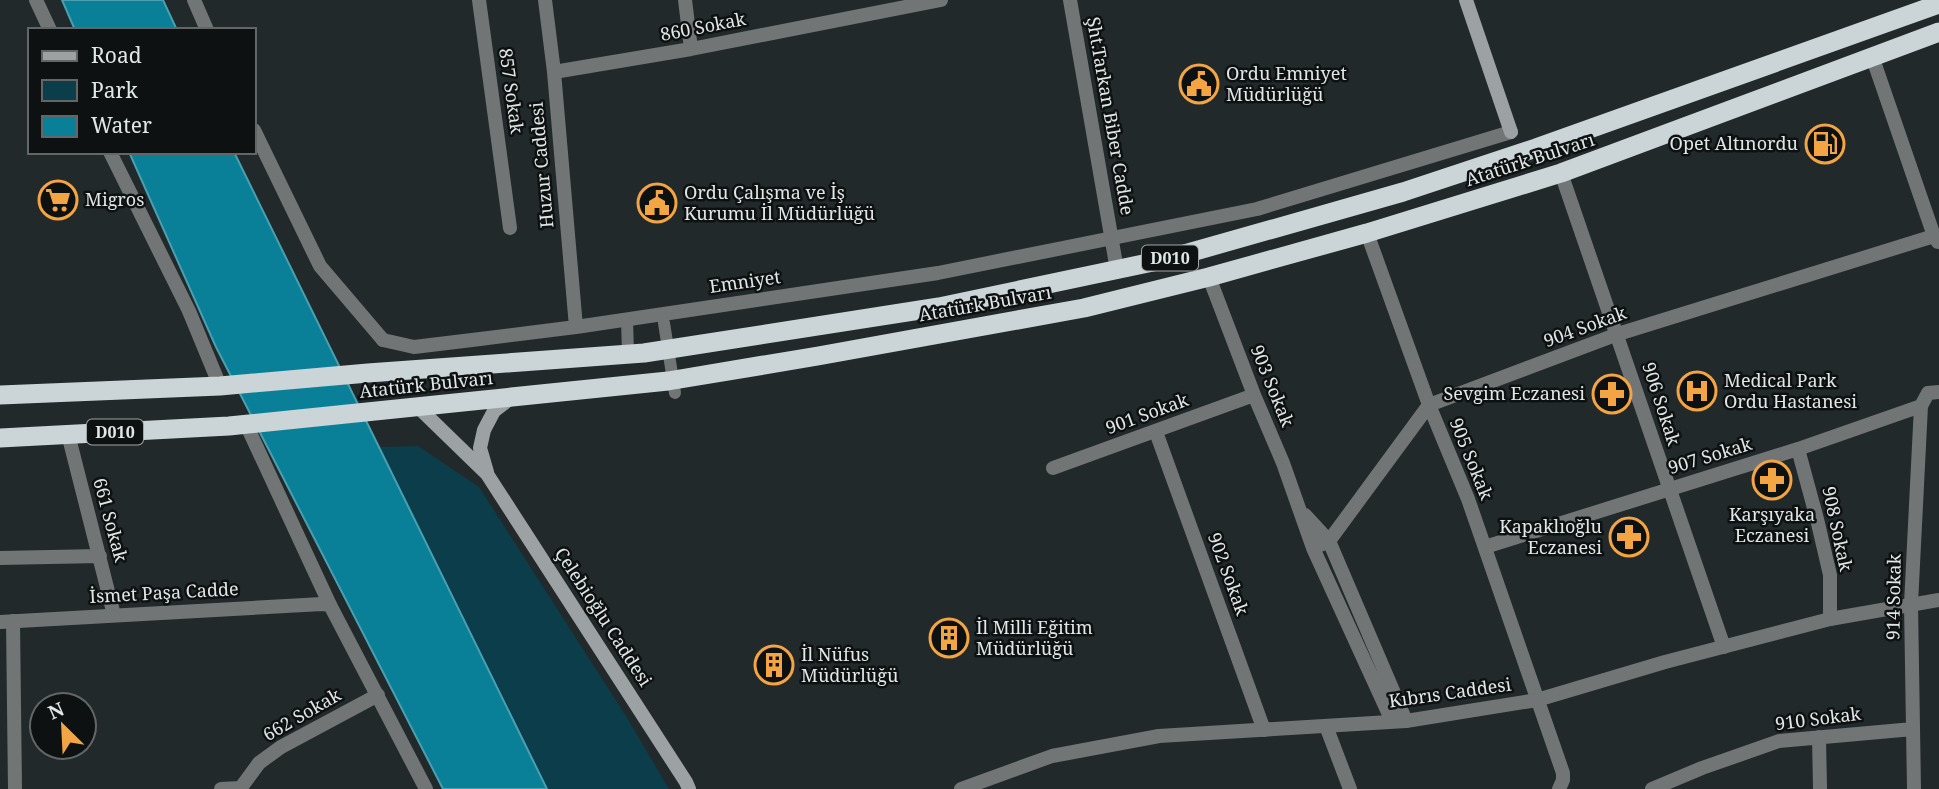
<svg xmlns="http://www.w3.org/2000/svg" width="1939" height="789" font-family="'Noto Serif',serif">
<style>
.green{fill:#0b3e4a}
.water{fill:#0a8098;stroke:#4a9fb0;stroke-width:2}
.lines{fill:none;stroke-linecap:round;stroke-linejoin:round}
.pedestrian{stroke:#727576;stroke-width:12}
.minor{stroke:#727576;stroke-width:14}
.tertiary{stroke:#727576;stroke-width:14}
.secondary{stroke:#9ca1a3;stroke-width:14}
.trunk{stroke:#cbd4d6;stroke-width:19}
.labels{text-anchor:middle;stroke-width:5;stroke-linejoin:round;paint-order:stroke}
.shield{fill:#0e1112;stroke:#a2a6a7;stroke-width:2}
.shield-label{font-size:16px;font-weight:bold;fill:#e1e6e7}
.street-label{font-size:18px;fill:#e1e6e7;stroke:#0e1112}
.poi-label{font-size:18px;fill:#e1e6e7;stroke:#0e1112;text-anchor:start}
</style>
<rect width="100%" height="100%" fill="#22292b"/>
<path class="green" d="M418,446l61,41 150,234 40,68h-122l-168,-342z"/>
<path class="water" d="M62,0h101l14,30h-102z
M129,152h105l313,637h-104l-227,-442z"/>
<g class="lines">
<path class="pedestrian" d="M627,319l1,35
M664,323l11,70"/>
<path class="minor" d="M36,0l14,30
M479,0l31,228
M545,0l9,72 22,255
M685,0l6,49
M1070,0l47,270
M1872,56l62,180 4,6
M554,72l137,-23 250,-49
M110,152l79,159 31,75
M1561,173l163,474
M1367,233l62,172 39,94 95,274v7l-4,9
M1209,277l45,118 29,68 30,85 79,173
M383,340l31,7 58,-7 104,-13 362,-54 319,-64 254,-77
M246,424l84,181
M1156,432l108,298
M68,434l46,181
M1798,449l19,70 13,56v44
M1053,468l201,-73
M1305,515l24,26 77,180
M1485,547l313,-98 123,-43 7,-13 11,-1
M1313,548l16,-7 100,-136 189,-71 316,-98
M0,558l100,-2
M13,621l2,168
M1326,726l24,63
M1819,737l1,52
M221,789l19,-1
M240,789l19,-26 22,-16 97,-52
M1652,789l50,-21 77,-27 134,-12
M1914,789l-3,-185 10,-198"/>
<path class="tertiary" d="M194,0l13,30
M254,130l66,136 63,74
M0,622l322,-18 8,1 96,184
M961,789l91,-33 107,-20 247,-15 131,-21 128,-38 165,-43 109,-19"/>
<path class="secondary" d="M1466,0l45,132
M418,407l69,67 199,308 3,7
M487,472l-7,-24 4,-18 10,-19 18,-14"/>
<path class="trunk" d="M0,395l220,-9 148,-13 276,-20 295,-46 228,-48 236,-67 133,-44 403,-144
M0,438l229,-12 439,-45 150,-25 266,-48 125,-31 158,-44 194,-60 378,-141"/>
</g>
<defs>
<symbol id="civic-ring" viewBox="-11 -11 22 22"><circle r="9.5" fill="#0e1112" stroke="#f3a443" stroke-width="1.5"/><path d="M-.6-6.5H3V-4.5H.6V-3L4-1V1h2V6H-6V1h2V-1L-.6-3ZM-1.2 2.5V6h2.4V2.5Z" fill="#f3a443"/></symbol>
<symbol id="fuel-ring" viewBox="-11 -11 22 22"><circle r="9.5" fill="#0e1112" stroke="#f3a443" stroke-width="1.5"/><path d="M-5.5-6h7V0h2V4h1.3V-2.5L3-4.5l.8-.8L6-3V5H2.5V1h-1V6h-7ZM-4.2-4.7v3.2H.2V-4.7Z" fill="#f3a443"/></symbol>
<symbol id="supermarket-ring" viewBox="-11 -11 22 22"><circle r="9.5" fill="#0e1112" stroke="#f3a443" stroke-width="1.5"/><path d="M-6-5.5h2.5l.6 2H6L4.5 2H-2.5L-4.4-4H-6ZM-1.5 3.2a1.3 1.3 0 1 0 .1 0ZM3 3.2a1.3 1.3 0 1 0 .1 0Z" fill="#f3a443"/></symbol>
<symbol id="hospital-ring" viewBox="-11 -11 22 22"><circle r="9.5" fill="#0e1112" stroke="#f3a443" stroke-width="1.5"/><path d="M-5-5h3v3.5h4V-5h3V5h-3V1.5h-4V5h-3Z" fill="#f3a443"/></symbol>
<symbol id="pharmacy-ring" viewBox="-11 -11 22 22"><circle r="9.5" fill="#0e1112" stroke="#f3a443" stroke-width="1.5"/><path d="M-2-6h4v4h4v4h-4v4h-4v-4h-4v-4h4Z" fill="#f3a443"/></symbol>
<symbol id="building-ring" viewBox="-11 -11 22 22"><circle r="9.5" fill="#0e1112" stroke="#f3a443" stroke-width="1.5"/><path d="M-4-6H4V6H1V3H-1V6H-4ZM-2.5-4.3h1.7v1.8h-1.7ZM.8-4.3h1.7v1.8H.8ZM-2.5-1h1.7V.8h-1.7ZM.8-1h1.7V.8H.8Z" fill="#f3a443"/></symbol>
</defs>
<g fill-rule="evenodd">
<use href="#civic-ring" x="1177" y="62" width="44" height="44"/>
<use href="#fuel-ring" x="1803" y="122" width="44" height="44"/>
<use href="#supermarket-ring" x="36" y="178" width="44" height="44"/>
<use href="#civic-ring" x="635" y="181" width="44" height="44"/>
<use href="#hospital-ring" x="1675" y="369" width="44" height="44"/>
<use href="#pharmacy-ring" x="1590" y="372" width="44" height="44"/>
<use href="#pharmacy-ring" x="1750" y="458" width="44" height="44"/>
<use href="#pharmacy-ring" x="1607" y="515" width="44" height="44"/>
<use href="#building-ring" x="927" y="616" width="44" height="44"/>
<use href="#building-ring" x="752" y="643" width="44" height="44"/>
</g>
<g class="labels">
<g class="shield">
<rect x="1142" y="245.5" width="56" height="25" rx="5"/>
<rect x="87" y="419.5" width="56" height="25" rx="5"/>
</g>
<g class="shield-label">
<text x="1170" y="264">D010</text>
<text x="115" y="438">D010</text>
</g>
<g class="street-label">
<text transform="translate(703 27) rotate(-11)" y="6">860 Sokak</text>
<text transform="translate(511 91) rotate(82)" y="6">857 Sokak</text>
<text transform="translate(1110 116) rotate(80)" y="6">Şht.Tarkan Biber Cadde</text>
<text transform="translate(1530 160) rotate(-18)" y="6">Atatürk Bulvarı</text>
<text transform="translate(542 165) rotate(-95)" y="6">Huzur Caddesi</text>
<text transform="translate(745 282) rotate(-8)" y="6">Emniyet</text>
<text transform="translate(985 304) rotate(-10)" y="6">Atatürk Bulvarı</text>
<text transform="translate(1585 327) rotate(-20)" y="6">904 Sokak</text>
<text transform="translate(426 385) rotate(-6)" y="6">Atatürk Bulvarı</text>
<text transform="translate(1272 386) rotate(68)" y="6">903 Sokak</text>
<text transform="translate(1661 404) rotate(72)" y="6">906 Sokak</text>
<text transform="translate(1147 414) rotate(-20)" y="6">901 Sokak</text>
<text transform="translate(1710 456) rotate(-17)" y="6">907 Sokak</text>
<text transform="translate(1471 459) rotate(68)" y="6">905 Sokak</text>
<text transform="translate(110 520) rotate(75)" y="6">661 Sokak</text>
<text transform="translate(1837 529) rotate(78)" y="6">908 Sokak</text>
<text transform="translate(1228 574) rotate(70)" y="6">902 Sokak</text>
<text transform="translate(164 593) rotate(-3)" y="6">İsmet Paşa Cadde</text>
<text transform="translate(1894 597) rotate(-89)" y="6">914 Sokak</text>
<text transform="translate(603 617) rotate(57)" y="6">Çelebioğlu Caddesi</text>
<text transform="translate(1450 693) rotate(-8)" y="6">Kıbrıs Caddesi</text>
<text transform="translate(302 715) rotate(-30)" y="6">662 Sokak</text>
<text transform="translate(1818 719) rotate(-7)" y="6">910 Sokak</text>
</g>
<g class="poi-label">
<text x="1226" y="80">Ordu Emniyet<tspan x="1226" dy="21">Müdürlüğü</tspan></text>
<text x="1798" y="150" text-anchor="end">Opet Altınordu</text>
<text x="684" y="199">Ordu Çalışma ve İş<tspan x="684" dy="21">Kurumu İl Müdürlüğü</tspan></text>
<text x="85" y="206">Migros</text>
<text x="1724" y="387">Medical Park<tspan x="1724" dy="21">Ordu Hastanesi</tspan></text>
<text x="1585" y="400" text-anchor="end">Sevgim Eczanesi</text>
<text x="1772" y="521" text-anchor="middle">Karşıyaka<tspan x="1772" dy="21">Eczanesi</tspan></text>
<text x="1602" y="533" text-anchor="end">Kapaklıoğlu<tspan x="1602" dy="21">Eczanesi</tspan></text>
<text x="976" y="634">İl Milli Eğitim<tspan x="976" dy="21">Müdürlüğü</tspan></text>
<text x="801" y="661">İl Nüfus<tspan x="801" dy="21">Müdürlüğü</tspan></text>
</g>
</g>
<rect x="28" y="28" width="228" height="126" fill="#0e1112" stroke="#626667" stroke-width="2"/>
<rect x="42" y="51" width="35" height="10" fill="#9ca1a3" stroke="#626667" stroke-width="2"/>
<text x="91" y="63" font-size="21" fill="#e1e6e7">Road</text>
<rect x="42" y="80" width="35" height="21" fill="#0b3e4a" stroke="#626667" stroke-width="2"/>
<text x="91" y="98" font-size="21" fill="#e1e6e7">Park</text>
<rect x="42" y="116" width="35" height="21" fill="#0a8098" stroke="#626667" stroke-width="2"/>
<text x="91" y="133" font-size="21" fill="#e1e6e7">Water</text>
<g transform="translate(63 726) rotate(336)"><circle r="33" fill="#0e1112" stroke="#626667" stroke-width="2"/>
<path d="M0-5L12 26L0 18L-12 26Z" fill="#f3a443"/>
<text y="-10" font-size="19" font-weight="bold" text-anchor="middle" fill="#e1e6e7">N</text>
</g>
</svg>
